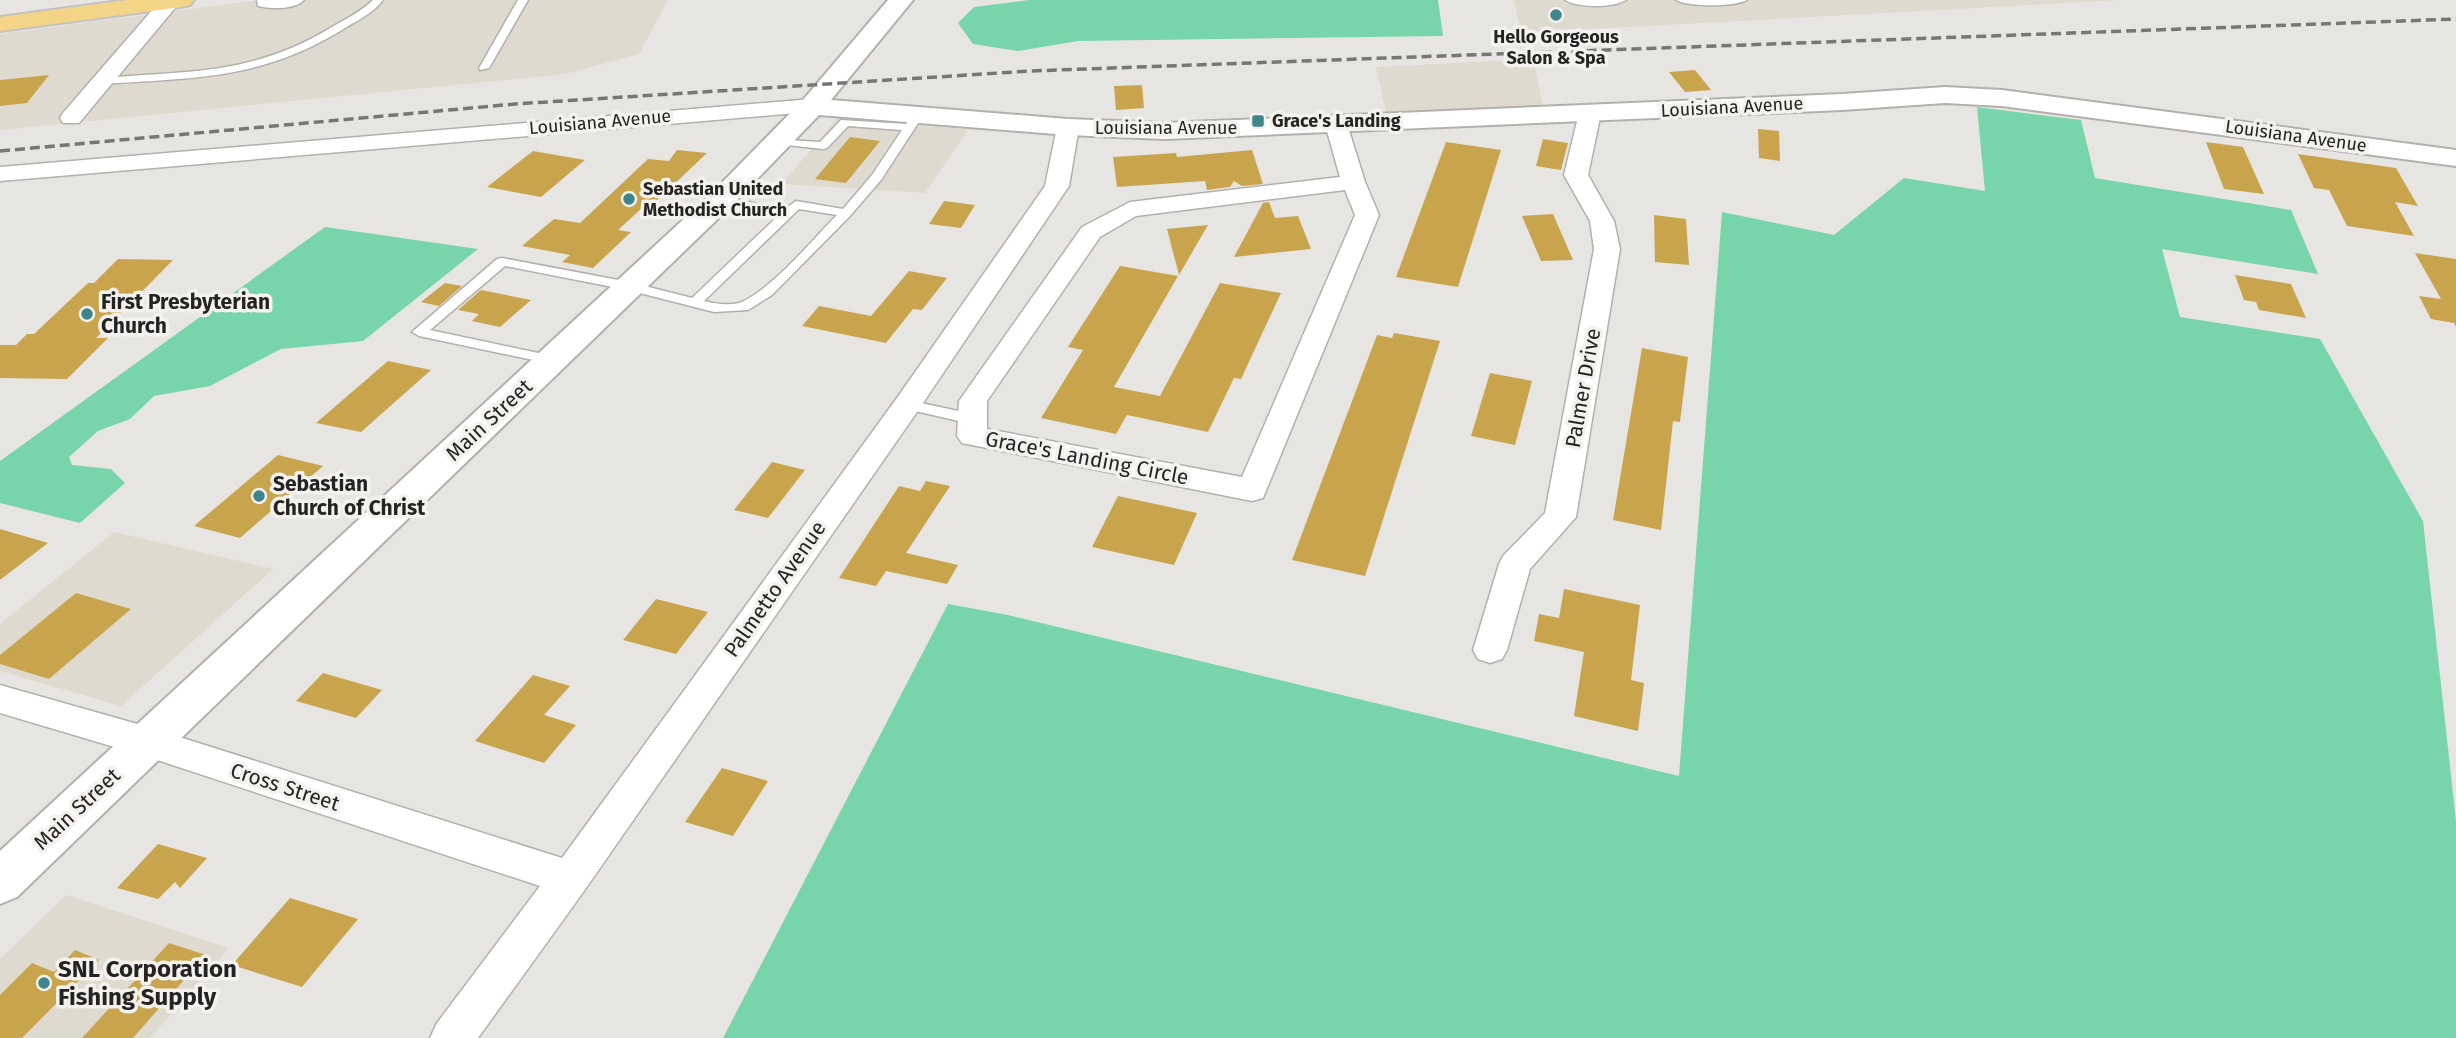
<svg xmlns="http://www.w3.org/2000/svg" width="2456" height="1038" font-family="'Fira Sans',sans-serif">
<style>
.built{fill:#dfdacf}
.green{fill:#77d4ab}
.building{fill:#c8a54d}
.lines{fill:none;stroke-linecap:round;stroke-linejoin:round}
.service-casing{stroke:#b2b0ac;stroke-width:3}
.minor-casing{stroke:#b2b0ac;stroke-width:3}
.tertiary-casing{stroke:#b2b0ac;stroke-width:4}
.primary-casing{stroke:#c2c2c1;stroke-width:4}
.service{fill:#fff;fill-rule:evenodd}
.minor{fill:#fff;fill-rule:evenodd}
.tertiary{fill:#fff;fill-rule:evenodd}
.primary{fill:#f4d588;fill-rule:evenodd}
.rail{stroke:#777673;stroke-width:3.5;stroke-dasharray:10 5;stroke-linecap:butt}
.poi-dot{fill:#3e858c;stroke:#f4f2ee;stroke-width:2.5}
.labels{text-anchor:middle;stroke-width:7;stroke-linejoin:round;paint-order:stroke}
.far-poi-label{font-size:18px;font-weight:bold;fill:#252423;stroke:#f4f2ee;text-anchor:start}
.far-street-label{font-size:18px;fill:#252423;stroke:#f4f2ee}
.poi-label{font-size:21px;font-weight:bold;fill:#252423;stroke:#f4f2ee;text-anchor:start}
.street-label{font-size:21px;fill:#252423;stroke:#f4f2ee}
.near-poi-label{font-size:24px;font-weight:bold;fill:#252423;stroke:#f4f2ee;text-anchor:start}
</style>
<rect width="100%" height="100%" fill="#e7e5e1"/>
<path class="built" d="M259,0h409l-29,54 -74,20 -565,56v-96z
M1514,0h604l-597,33z
M1533,59l11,52 -157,6 -11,-50z
M837,118l131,12 -43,63 -143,-9z
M114,532l159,37 -152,137 -121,-35v-47z
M66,895l163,53 -79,90h-150v-79z"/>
<path class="green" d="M1029,0h409l5,36 -365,5 -60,10 -45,-7 -15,-21 16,-16z
M1977,107l104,13 14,58 196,32 27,64 -156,-25 18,68 140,22 103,182 33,300v217h-1733l225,-434 60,11 671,161 43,-564 112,23 70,-57 81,13z
M325,227l153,22 -115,92 -82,8 -71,37 -56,10 -24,23 -32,12 -29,26 3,8 39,4 14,14 -45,40 -80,-20v-42z"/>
<path class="building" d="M1695,70l16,20 -26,2 -16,-20z
M49,75l-22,28 -27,3v-26z
M1142,85l2,23 -28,2 -2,-24z
M1758,129l21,2 1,30 -21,-3z
M850,137l30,4 -34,42 -31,-4z
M1543,139l25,4 -7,27 -25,-4z
M1446,142l55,8 -43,137 -62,-10z
M2206,142l37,5 21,47 -40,-5z
M677,150l30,3 -61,58 -4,-3 -24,22 13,2 -38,36 -31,-6 8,-7 -48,-9 32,-27 26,4 68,-64 21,2z
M1252,150l11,34 -21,2 -8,-5 -4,6 -23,3 -2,-9 -88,6 -4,-30 63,-4 1,4z
M533,151l52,9 -44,37 -54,-10z
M2298,154l98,14 22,38 -23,-4 19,34 -67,-10 -18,-36 -15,-2z
M944,201l31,4 -14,23 -32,-4z
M1269,202l6,16 23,-2 13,33 -77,8 29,-54z
M1553,214l20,46 -32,1 -19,-45z
M1654,215l32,4 3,46 -34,-3z
M1208,225l-29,50 -12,-46z
M2415,253l41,6v68l-2,-4 -23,-4 -12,-23 22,3z
M118,259l55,1 -77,78h12l-41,41 -67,-1v-33h16l11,-11h7l54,-51h6z
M1120,266l58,10 -64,111 46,9 60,-113 61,10 -40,86 -7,-1 -26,54 -81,-17 -11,19 -75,-16 42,-68 -15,-3z
M909,271l38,7 -25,32 -9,-1 -27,34 -84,-17 17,-20 52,10z
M2235,275l56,9 15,34 -47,-8 -3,-8 -12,-2z
M445,283l17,3 -23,20 -18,-4z
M481,290l50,10 -31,27 -28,-6 7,-7 -21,-4z
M1394,333l46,8 -75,235 -73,-16 85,-225 15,3z
M1642,348l46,9 -8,65 -7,-1 -12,109 -48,-10z
M388,361l43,9 -70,62 -45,-9z
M1490,373l42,8 -17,64 -44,-9z
M278,455l45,11 -83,72 -46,-12z
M772,462l33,8 -37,48 -34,-8z
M926,481l24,5 -44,67 52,12 -11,19 -61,-13 -10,15 -37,-8 60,-92 21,5z
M1118,496l79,17 -23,52 -82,-18z
M0,529l48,14 -48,37z
M1564,589l76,16 -9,75 13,3 -6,48 -64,-15 10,-64 -50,-11 5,-27 20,4z
M76,593l55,16 -82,70 -49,-15v-9z
M656,599l52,13 -32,42 -53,-14z
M323,673l59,17 -26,28 -60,-17z
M533,675l37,11 -26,29 32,10 -32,38 -69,-22z
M722,768l46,13 -35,55 -48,-14z
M158,844l49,14 -27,30 -5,-6 -17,17 -41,-11z
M290,898l68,21 -56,68 -70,-22z
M169,943l37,12 -73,83h-51z
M75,950l24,10 -77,78h-22v-43l32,-32 22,9z"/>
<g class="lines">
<defs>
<path id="service" d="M373,0h10c-10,14 -29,22 -43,31 -80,49 -149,47 -238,53l-5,-3 5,-3c87,-7 152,-3 230,-51 14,-8 30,-16 41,-27z
M518,0h10l-39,68 -9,2 -1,-2z
M1565,0h61c-14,8 -47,8 -61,0z
M1676,0h71c-12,7 -59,7 -71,0z
M914,112l10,2 -43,66 -31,36 -78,79 -24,15 -34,2 -86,-22 -123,-24 -75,64 127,27 2,3 -2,3 -5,1 -133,-28 -7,-4 85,-73 5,-1 127,24 63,16 87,-83 -61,-13v-6l67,13 11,-8 47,8 29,-34 30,-45 -54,-4 -21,22 -4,1 -46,-5 -4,-1v-4l47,3 21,-22 65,4zM799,209l38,6c-25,25 -63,72 -95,87 -10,4 -27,2 -38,-1z
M907,400l65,14 7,5 -7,5 -70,-16 -2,-3z"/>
<path id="minor" d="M161,0l19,2 -101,121h-16l-3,-5 3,-5z
M257,0h47c-9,10 -34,9 -46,6z
M812,99l8,2 3,5 -3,5 -820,70v-14z
M1590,106l8,2 3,5 -13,62 26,46 6,28 -44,268 -46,52 -23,81 -5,9 -12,4 -12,-4 -5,-9 26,-86 4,-8 42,-43 49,-264 -4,-28 -26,-46 15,-62 3,-5z
M1336,117l8,2 3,5 18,58 14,33 -116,283 -11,3 -290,-58 -5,-7 2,-35 123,-174 48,-25 210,-25 -15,-53 3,-5zM1345,190l10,25 -113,262 -255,-48v-28l113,-164 36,-21z
M1068,120l8,2 3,5 -10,59 -152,226 -333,479 -106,147h-48l7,-15 103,-137 -392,-129 -148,-44v-28l148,42 414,131 335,-460 148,-212 12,-59 3,-5z"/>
<path id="tertiary" d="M888,0h25l-82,100 237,19 97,4 677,-29 103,-7 57,3 454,60v16l-454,-60 -57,-3 -103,7 -677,29 -97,-4 -249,-20 -87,90 -715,692 -17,7v-53l712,-658 91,-93z"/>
<path id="primary" d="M127,0h67l-4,5 -8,2 -182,24v-14z"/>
</defs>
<use href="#service" class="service-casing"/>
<use href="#minor" class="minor-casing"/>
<use href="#tertiary" class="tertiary-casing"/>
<use href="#primary" class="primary-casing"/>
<use href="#service" class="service"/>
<use href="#minor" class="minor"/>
<use href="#tertiary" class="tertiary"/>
<use href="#primary" class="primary"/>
<path class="rail" d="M0,151l515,-47 515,-33 1426,-52"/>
</g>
<g class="poi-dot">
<circle cx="1556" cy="15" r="7"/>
<rect x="1251" y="114" width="14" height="14" rx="3.5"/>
<circle cx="629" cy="199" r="7"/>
<circle cx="87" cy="314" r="7"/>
<circle cx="259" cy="496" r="7"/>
<circle cx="44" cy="983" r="7"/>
</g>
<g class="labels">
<g class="far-poi-label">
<text x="1556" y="43" text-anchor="middle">Hello Gorgeous<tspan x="1556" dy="21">Salon &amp; Spa</tspan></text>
<text x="1272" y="127">Grace's Landing</text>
<text x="643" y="195">Sebastian United<tspan x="643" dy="21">Methodist Church</tspan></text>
</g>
<g class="far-street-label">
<text transform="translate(1732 107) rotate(-3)" y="6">Louisiana Avenue</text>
<text transform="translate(600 122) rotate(-5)" y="6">Louisiana Avenue</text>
<text x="1166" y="134">Louisiana Avenue</text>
<text transform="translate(2296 136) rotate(8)" y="6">Louisiana Avenue</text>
</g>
<g class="poi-label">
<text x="101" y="309">First Presbyterian<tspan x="101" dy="24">Church</tspan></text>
<text x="273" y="491">Sebastian<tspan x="273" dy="24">Church of Christ</tspan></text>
</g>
<g class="street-label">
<text transform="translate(1583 388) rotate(-80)" y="7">Palmer Drive</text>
<text transform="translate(489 420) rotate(-43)" y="7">Main Street</text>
<text transform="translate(1087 458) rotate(11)" y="7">Grace's Landing Circle</text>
<text transform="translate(775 589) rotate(-55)" y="7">Palmetto Avenue</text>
<text transform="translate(285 787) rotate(18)" y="7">Cross Street</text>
<text transform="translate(77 809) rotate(-43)" y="7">Main Street</text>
</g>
<g class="near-poi-label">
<text x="58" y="977">SNL Corporation<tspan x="58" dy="28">Fishing Supply</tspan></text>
</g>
</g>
</svg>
